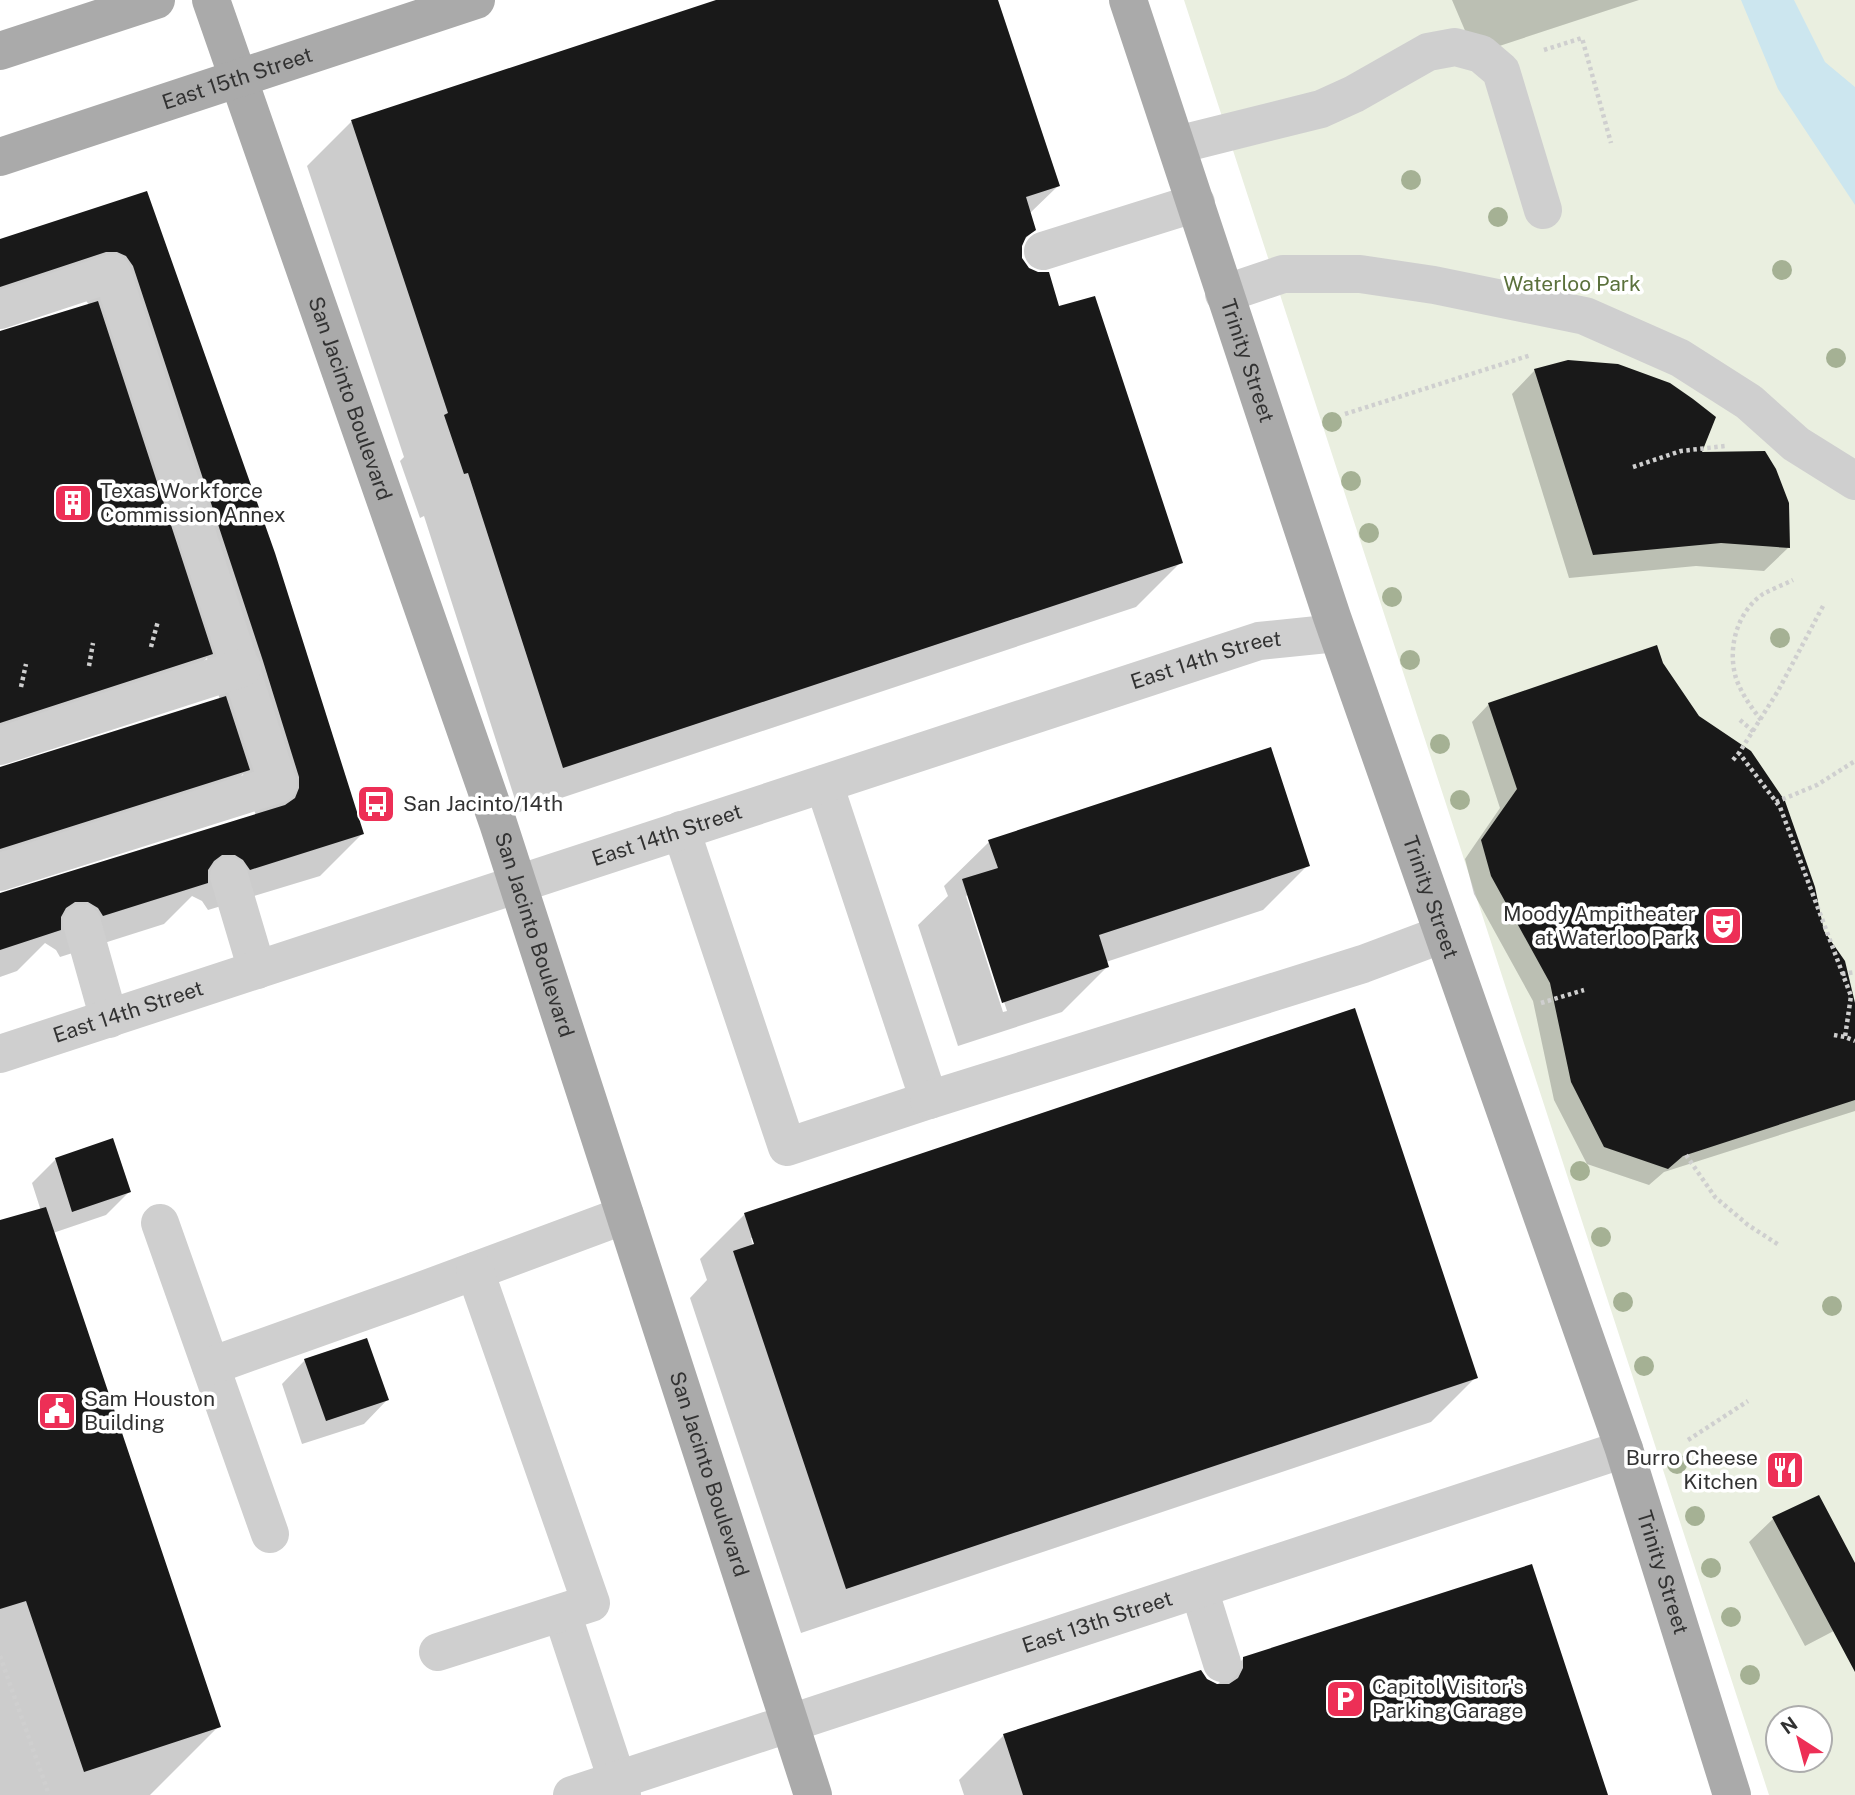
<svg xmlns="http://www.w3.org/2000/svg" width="1855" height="1795" font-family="'Public Sans',sans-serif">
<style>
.green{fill:#eaefe0;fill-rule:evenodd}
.water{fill:#cce6ef}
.shadow{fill:#0003;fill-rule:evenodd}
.building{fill:#191919}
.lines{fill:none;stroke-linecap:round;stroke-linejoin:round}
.path{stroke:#cfcfcf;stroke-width:4.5;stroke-dasharray:3.5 3.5;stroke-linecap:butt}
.minor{stroke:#cfcfcf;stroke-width:38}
.major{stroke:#aaa;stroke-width:38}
.tree{fill:#a5b194}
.labels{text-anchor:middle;stroke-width:7;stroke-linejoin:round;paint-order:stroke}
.street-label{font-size:21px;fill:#323232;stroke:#fff}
.park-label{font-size:21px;fill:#5b713c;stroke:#fff}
.poi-label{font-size:21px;fill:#323232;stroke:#fff;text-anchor:start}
</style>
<rect width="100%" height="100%" fill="#fff"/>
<path class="green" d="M1184,0h671v1795h-86zM1778,1718h42v42h-42z"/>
<path class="water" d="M1741,0h53l31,62 30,25v118l-77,-116z"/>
<path class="shadow" d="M721,0h275l62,186 -29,28 5,16 -12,12 -1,17 37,49 123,254 -45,45 -617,205 -95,-296 -4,2 -20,-57 4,-4 -97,-291 44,-44z
M1452,0h187l-164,54z
M146,193l216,641 -42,42 -112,34 -6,-9 -10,-5 -28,28 -104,33 -4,-7 -11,-7 -28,28 -17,6v-82l256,-79 -13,-42 -36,37 -207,66v-108l220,-69 -13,-42 -38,38 -169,54v-417l89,-28 -4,-6 -85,15v-73z
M1535,370l253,178 -24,23 -68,-5 -127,12 -57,-184z
M1661,663l162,269 32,86v93l-191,61 -15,13 -62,-21 -33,-64 -21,-99 -59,-107 -9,-35 35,-51 -28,-86 17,-18z
M989,842l319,23 -45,45 -157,52 1,5 -45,45 -104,34 -40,-121 30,-29 -4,-10zM969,894l38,117 -4,1 -37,-116z
M56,1159l73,33 -23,23 -53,18 166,493 -69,69h-150v-573l41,-11 -9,-28z
M745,1214l731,163 -45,45 -630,211 -111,-335 17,-18 -7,-21zM751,1238h3l1,15z
M305,1360l82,40 -23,24 -62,20 -20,-60z
M1818,1497l37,70v50l-6,6 -44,23 -56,-104 24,-23z
M1244,1658l362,137h-642l-5,-15 45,-45 212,-49z"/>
<path class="building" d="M716,0h282l62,186 -34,11 10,33 -10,7 -4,9v12l7,10 9,4h11l10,34 36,-10 88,267 -620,205 -95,-295 -4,1 -20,-59 4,-2 -97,-293z
M147,191l128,362 89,281 -114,36 -7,-10 -8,-5h-13l-8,6 -6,9v13l-105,33 -5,-8 -10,-6h-13l-9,6 -5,9v13l-61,20v-57l285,-88 10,-7 4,-10v-11l-36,-116 -130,-395 -7,-10 -9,-4h-11l-106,35v-48z
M98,301l115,353 -213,69v-392z
M1568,360l50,4 52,19 23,16 23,18 -14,35 63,-1 11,18 13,34 1,45 -69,-5 -128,12 -59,-186z
M1657,645l6,18 36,53 52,35 34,50 30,86 9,44 21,30 10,42v97l-172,56 -15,13 -64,-22 -33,-65 -21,-99 -59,-107 -10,-36 36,-51 -29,-86z
M226,696l24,74 -250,79v-82z
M1271,747l39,119 -211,69 10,32 -107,36 -40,-124 36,-11 -10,-28z
M1355,1008l123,370 -632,211 -113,-338 21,-7 -10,-31z
M113,1138l18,54 -59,20 -17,-54z
M46,1207l175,520 -137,45 -58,-171 -26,8v-389z
M367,1338l22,62 -63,21 -22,-62z
M1819,1495l36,68v109l-83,-155z
M1532,1564l76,231h-585l-20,-61 198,-64 6,9 10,5h12l9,-6 5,-10v-11z"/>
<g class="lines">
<path class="path" d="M1544,50l38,-12 29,105
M1345,414l186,-59
M1633,467l48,-16 44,-5
M1823,606l-45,85 -39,62 41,54 71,189 -6,41 10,4
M151,647l7,-26
M89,666l4,-23
M21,687l5,-23
M1740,720l14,12
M1761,720c-10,-13 -20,-27 -25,-42 -9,-30 1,-66 27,-84 9,-5 20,-9 30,-14
M1733,760l6,-7
M1776,802l41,-17 38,-24
M1842,974l13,-2
M1541,1003l43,-13
M1834,1035l11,2
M1686,1155l29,42 33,28 31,20
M1688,1440l60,-39
M0,1656l49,139"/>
<g class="minor">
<path d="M1177,145l144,-36 33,-15 74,-42 27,-5 26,7 20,17 42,139"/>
<path d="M1043,251l153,-48"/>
<path d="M1224,294l59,-20h77l74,11 151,31 95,42 69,44 47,42 59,37"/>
<path d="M0,310l112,-37 166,511 -278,88"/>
<path d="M0,746l242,-78"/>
<path d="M681,830l106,317 142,-47 -105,-316"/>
<path d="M229,876l28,94"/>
<path d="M82,923l27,96"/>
<path id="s1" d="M0,1054l1259,-413 78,-8"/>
<path d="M929,1100l434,-136 80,-30"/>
<path d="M160,1223l110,311"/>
<path d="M211,1366l196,-70 218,-81"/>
<path d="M1199,1589l23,74"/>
<path d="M562,1613l60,182"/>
<path d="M438,1652l153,-49 -116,-332"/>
<path id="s2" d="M572,1795l1052,-346"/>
</g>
<g class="major">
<path id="s3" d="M211,0l287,823 315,972"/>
<path id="s4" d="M1128,0l204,617 292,832 108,346"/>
<path d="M0,51l156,-51"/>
<path id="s5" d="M0,157l476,-157"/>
</g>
</g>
<g class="tree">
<circle cx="1411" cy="180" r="10"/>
<circle cx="1498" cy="217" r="10"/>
<circle cx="1782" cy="270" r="10"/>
<circle cx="1836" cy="358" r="10"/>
<circle cx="1332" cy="422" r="10"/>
<circle cx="1351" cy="481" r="10"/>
<circle cx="1369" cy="533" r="10"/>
<circle cx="1392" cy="597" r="10"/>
<circle cx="1780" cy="638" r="10"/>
<circle cx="1410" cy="660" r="10"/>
<circle cx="1440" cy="744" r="10"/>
<circle cx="1460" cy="800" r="10"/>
<circle cx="1580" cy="1171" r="10"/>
<circle cx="1601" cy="1237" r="10"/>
<circle cx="1623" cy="1302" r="10"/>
<circle cx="1832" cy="1306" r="10"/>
<circle cx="1644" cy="1366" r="10"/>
<circle cx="1677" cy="1464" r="10"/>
<circle cx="1695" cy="1516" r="10"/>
<circle cx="1711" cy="1568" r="10"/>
<circle cx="1731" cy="1617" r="10"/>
<circle cx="1750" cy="1675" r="10"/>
</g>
<defs>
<symbol id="building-square" viewBox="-11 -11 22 22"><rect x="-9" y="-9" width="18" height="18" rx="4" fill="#ed2f56" stroke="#fff"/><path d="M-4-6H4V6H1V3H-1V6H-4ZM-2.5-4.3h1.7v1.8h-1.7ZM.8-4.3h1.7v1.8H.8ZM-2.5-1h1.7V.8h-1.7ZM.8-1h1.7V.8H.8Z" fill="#fff"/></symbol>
<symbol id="bus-square" viewBox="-11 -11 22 22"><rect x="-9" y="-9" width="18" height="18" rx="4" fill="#ed2f56" stroke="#fff"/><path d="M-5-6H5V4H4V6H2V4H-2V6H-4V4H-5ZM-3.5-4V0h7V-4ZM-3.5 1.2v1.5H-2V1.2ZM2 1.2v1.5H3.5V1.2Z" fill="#fff"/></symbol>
<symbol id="theatre-square" viewBox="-11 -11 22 22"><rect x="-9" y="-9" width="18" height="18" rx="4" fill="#ed2f56" stroke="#fff"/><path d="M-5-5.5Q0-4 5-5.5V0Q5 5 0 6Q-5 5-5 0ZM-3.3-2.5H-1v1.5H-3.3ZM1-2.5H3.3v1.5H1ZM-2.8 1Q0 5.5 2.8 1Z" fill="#fff"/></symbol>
<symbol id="civic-square" viewBox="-11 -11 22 22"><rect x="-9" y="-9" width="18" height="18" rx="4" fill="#ed2f56" stroke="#fff"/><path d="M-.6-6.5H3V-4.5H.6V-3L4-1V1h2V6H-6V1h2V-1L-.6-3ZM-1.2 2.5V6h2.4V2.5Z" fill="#fff"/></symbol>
<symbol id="restaurant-square" viewBox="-11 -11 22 22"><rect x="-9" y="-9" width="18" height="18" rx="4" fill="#ed2f56" stroke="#fff"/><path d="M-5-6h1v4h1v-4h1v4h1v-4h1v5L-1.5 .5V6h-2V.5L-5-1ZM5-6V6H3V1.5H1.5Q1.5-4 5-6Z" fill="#fff"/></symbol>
<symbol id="parking-square" viewBox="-11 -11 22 22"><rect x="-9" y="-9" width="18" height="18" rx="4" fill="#ed2f56" stroke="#fff"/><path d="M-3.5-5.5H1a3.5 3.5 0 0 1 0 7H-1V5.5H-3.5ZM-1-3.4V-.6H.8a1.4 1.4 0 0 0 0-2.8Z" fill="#fff"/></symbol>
</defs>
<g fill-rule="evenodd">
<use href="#building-square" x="51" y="481" width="44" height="44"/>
<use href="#bus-square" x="354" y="782" width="44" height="44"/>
<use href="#theatre-square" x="1701" y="904" width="44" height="44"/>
<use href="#civic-square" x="35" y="1389" width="44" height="44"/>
<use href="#restaurant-square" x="1763" y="1448" width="44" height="44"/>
<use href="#parking-square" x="1323" y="1677" width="44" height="44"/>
</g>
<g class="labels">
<g class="street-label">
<text dy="7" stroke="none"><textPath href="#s5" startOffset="250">East 15th Street</textPath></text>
<text dy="7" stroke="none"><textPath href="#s4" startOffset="380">Trinity Street</textPath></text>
<text dy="7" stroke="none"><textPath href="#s3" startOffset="422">San Jacinto Boulevard</textPath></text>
<text dy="7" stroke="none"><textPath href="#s1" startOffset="1269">East 14th Street</textPath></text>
<text dy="7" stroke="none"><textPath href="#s1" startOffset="702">East 14th Street</textPath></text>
<text dy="7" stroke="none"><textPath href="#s4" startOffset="947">Trinity Street</textPath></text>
<text dy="7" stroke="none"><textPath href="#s3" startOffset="989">San Jacinto Boulevard</textPath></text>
<text dy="7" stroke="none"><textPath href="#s1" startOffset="135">East 14th Street</textPath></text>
<text dy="7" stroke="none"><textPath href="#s3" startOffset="1556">San Jacinto Boulevard</textPath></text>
<text dy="7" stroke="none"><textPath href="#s4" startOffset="1661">Trinity Street</textPath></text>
<text dy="7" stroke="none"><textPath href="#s2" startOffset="553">East 13th Street</textPath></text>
</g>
<g class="park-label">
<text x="1572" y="291">Waterloo Park</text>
</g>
<g class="poi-label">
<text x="100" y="498">Texas Workforce<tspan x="100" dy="24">Commission Annex</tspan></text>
<text x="403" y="811">San Jacinto/14th</text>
<text x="1696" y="921" text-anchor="end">Moody Ampitheater<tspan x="1696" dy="24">at Waterloo Park</tspan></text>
<text x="84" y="1406">Sam Houston<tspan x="84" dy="24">Building</tspan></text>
<text x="1758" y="1465" text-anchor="end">Burro Cheese<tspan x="1758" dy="24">Kitchen</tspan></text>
<text x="1372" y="1694">Capitol Visitor's<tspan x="1372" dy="24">Parking Garage</tspan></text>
</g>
</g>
<g transform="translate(1799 1739) rotate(324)"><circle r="33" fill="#ffffff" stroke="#adadad" stroke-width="2"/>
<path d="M0-5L12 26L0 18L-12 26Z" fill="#ed2f56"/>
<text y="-10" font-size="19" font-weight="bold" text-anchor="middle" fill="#323232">N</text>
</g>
</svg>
